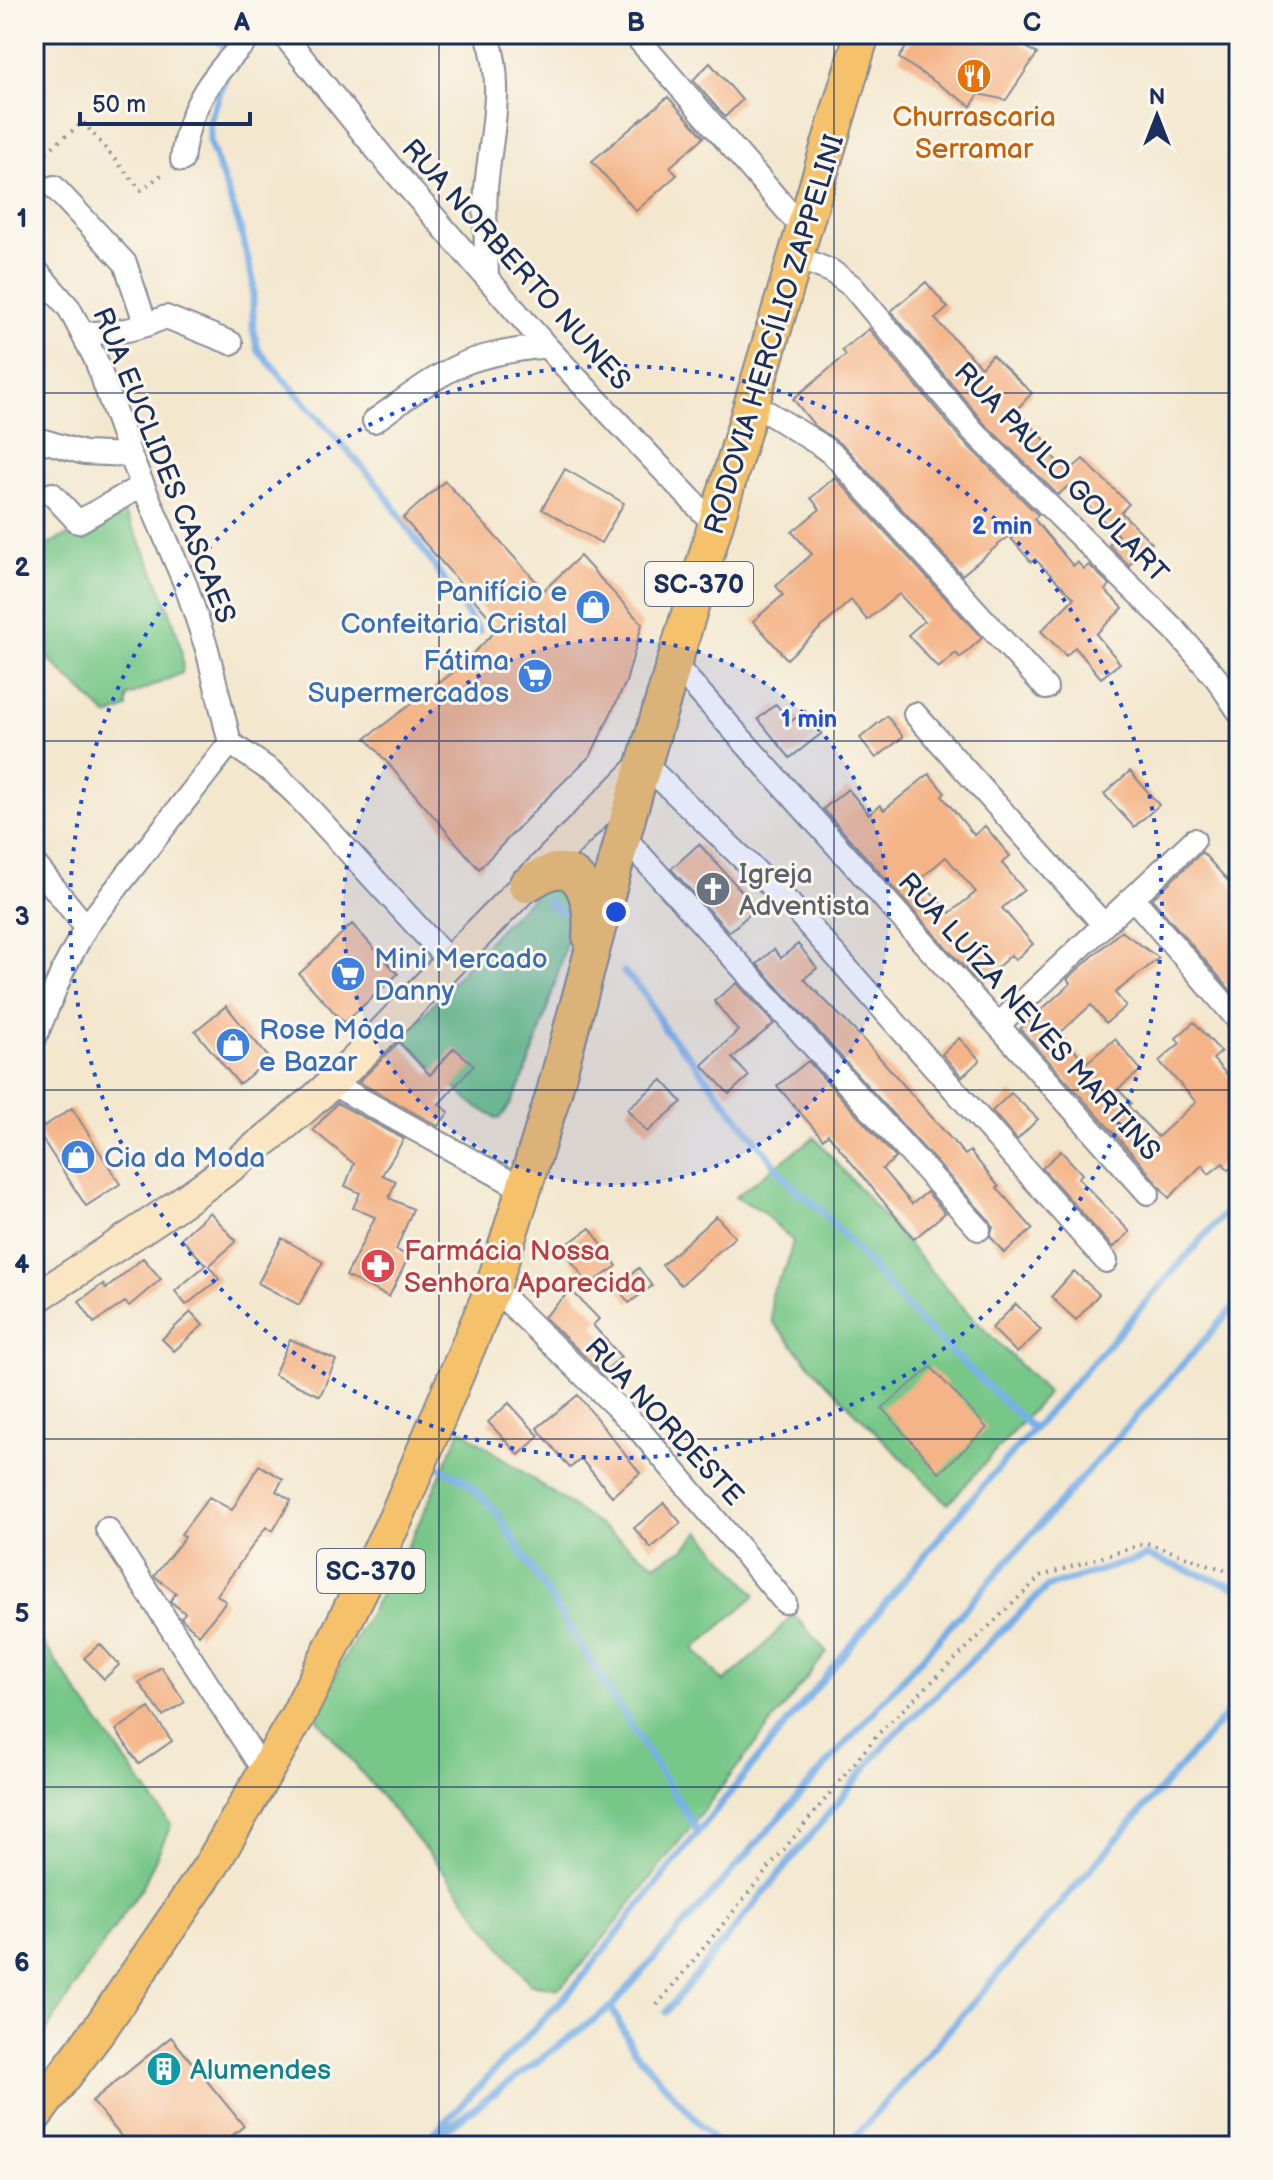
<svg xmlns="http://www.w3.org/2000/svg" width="1273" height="2180" font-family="'Balsamiq Sans',sans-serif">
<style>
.green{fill:#77c788;stroke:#497b73;stroke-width:2}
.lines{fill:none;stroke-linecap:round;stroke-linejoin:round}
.stream{stroke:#78afe7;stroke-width:7}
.building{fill:#f4b487;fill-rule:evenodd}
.street-casing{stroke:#878b96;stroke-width:26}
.secondary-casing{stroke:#878b96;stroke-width:34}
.primary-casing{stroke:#878b96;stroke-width:38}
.path{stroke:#878b96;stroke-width:4;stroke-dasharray:2 6;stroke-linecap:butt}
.street{stroke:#fff;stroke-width:22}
.secondary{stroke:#fbe6c4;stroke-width:30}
.primary{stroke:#f5c16b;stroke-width:34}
.grid{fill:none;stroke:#1b2f5e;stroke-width:2;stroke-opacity:0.55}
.ring{fill:none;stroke:#1d4ed8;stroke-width:4;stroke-dasharray:4 8}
.labels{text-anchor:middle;stroke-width:6;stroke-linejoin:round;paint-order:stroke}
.shield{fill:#fbf7ec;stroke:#5e6b89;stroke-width:2}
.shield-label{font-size:26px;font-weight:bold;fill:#1b2f5e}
.food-label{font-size:28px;fill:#c56008;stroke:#fbf7ec}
.street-label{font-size:28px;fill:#1b2f5e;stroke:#fbf7ec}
.shop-label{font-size:28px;fill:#366cbe;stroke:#fbf7ec;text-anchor:start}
.worship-label{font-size:28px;fill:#5b616d;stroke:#fbf7ec;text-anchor:start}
.health-label{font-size:28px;fill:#be3a42;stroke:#fbf7ec;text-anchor:start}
.culture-label{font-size:28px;fill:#0d838f;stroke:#fbf7ec;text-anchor:start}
.centre{fill:#1d4ed8;stroke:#fbf7ec;stroke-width:4}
.ring-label{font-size:24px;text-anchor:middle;font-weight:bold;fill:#1d4ed8;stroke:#fbf7ec;stroke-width:6;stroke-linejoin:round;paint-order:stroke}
.neatline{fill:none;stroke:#1b2f5e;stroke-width:3}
.grid-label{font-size:26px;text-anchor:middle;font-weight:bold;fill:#1b2f5e}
</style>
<rect width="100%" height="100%" fill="#fbf7ec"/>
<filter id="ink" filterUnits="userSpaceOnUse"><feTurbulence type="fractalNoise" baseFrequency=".0125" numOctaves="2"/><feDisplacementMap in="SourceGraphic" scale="16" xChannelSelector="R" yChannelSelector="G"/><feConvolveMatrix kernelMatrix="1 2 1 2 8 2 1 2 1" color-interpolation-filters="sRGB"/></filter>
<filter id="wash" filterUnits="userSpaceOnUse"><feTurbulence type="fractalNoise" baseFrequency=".006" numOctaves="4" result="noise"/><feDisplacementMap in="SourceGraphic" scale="32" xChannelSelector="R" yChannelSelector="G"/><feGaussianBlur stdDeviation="1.8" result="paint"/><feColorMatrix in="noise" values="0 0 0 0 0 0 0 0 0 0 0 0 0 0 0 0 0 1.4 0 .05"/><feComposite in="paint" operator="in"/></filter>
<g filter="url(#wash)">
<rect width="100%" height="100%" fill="#f3e7ce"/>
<path class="green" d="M123,511c18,27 66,132 59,162l-55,24v11l-19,8 -74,-71v-95z
M553,885c15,6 18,15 20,31 -10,38 -47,185 -75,203l-27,-16 -68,-65 97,-110 38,-36z
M814,1137l155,177 79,79 -100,111 -126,-125 -50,-58 -1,-27 16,-30 6,-23 -34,-32 -24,-12z
M461,1429l194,135 29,-15 16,-18 56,64 -62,54 30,33 36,-32 33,-36 34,38 -235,301 -33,36 -29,-5 -85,-111 -132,-159 100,-178z
M34,1630l137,195 -28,61 -58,84 -47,75 -4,-5z"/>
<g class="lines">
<path class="stream" d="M211,34l12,12
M225,78l-15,43v22l29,81 14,56v49l5,21 122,137 99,144
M547,901l14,11
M624,972l21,22 20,36 24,26 103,130 28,23 101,114 112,106
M434,1464l31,17 30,29 203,322
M611,2007l23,44 86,95
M666,2012l222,-271 159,-154 100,-31 92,32
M438,2135l173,-128 628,-706
M422,2146l155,-162 121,-152 268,-327 273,-308
M847,2146l392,-446
M1216,2146l23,-22"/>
</g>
<g id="blocks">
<path class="building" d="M915,34h91l31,20 -31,46 -27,-6 -8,12 -72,-48z
M710,63l32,37 -17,17 -32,-37z
M668,97l36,40 -34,30 7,8 -41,36 -44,-50z
M926,282l22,26 -13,11 46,48 11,-12 40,38 -16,17 30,31 -5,4 27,27 15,-13 46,45 -8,8 31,31 -23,22 -20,-20 9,-10 -50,-49 -10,9 -75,-73 -92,-111z
M869,329l93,111 76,75 -4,4 39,47 4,-4 7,7 5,-4 21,20 -5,5 18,18 -27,26 24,29 -19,15 -26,-31 -9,9 -25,-25 33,-33 -39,-39 -4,3 -22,-26 -47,39 -117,-128 -31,-22 -21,-26 53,-44 -4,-5z
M565,469l59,34 -23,40 -59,-34z
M835,477l147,161 -22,20 -4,-5 -18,15 -30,-33 16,-14 -25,-27 -32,26 -16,-20 -64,59 -34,-38 30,-26 -7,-9 36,-32 -20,-22 28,-23 -9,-11z
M445,481l99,109 36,-34 62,68 -16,58 -35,73 -49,48 -63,66 -113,-131 89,-67 44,-43 -96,-110z
M776,704l14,18 15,-11 17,22 -32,25 -32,-39z
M887,716l16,21 -27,21 -16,-20z
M1130,771l29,34 -25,22 -30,-33z
M929,774l16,19 -3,3 32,39 11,-9 25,30 -8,7 22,27 -22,18 31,36 -18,16 -4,-5 -32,29 -156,-175 25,-20 21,25 11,-9 4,5zM946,857l30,35 -26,21 -31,-33z
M699,844l58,64 -28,24 -58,-63z
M1202,852l37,41v107l-87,-101z
M352,924l46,50 -54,49 -45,-49z
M1121,931l38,27 -44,35 11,13 -20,17 -15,-18 -31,28 26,30 29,-24 26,31 -23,19 13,14 -3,3 30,31 38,-35 -37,-41 21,-18 -4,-5 18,-16 27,30 -8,7 26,29v73l-11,9 -5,-7 -14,11 -7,-9 -33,33 -32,-39 -117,-130 51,-46 -4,-4z
M798,944l19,24 -13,11 62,63 99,113 5,-4 29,36 -2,1 36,41 -29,24 -14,-17 3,-9 -4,-7 -232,-256 17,-15 7,9z
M737,983l37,41 -42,34 17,18 -20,18 -27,-29 36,-34 -24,-30z
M226,1006l44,53 -31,25 -44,-53z
M959,1038l21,22 -18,17 -20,-23z
M399,1042l31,33 24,-27 20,17 -35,39 10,8 -11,14 -79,-44z
M808,1061l88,97 -14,11 30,35 15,-12 18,21 -31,26 -86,-105 -5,5 -46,-53z
M662,1080l20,22 -35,30 -20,-23z
M1011,1093l27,26 -21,21 -25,-29z
M337,1103l67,36 -22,36 14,6 -7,17 24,11 -17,41 13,6 -20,41 -43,-21 29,-59 -22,-9 7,-15 -15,-7 9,-22 -41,-34z
M72,1108l48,76 -34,22 -49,-75z
M1061,1151l21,23 -4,4 52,54 -17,16 -71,-80z
M210,1212l26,29 -27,25 10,13 -33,26 -11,-14 31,-26 -25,-27z
M716,1216l19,21 -54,48 -19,-20z
M590,1228l27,38 -28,19 -27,-37z
M282,1238l41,24 -24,43 -41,-22z
M143,1258l18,21 -32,27 -4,-4 -31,21 -15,-22 24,-17 3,5z
M639,1268l13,18 -23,17 -10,-13v-7z
M1074,1271l25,23 -23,26 -25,-23z
M571,1290l28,29 -6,6 28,32 -19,16 -58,-56z
M1016,1304l25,26 -24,23 -25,-25z
M191,1312l12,13 -29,26 -12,-12z
M290,1339l46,21 -16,36 -46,-21z
M931,1367l56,61 -48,45 -57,-65z
M578,1395l62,78 -28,23 -31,-37 -11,9 -33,-40z
M509,1403l30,33 -20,19 -31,-33z
M259,1465l24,14 -7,12 15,9 -18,31 -7,-4 -49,68 9,7 -27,33 -18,-17 4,-5 -15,-12 6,-8 -22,-17 31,-39 -4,-3 28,-37 23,13z
M664,1503l17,20 -30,25 -17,-20z
M100,1644l19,21 -15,14 -20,-21z
M161,1667l24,35 -22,14 -24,-33z
M149,1708l23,33 -33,23 -23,-34z
M171,2037l73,89 -25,20h-90l-37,-45z"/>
</g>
</g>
<g filter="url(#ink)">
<use href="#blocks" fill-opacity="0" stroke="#878b96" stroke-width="2"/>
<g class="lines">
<defs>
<path id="street" d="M283,34l106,131 157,181 170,180
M634,34l170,196
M182,160c6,-56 32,-87 71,-126
M54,187l71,76 21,62 -19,5 -42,4
M796,257l35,14 21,15 121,145 203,200 41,48 22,33
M34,268l35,40 27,52 34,95 56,131 21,63 23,94
M487,277c-1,-29 -3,-58 -1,-88 4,-52 20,-104 1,-155
M146,325l20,-8 65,26
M752,403l67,41 16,12 211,232
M374,421c29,-20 58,-44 91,-58 25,-10 54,-13 81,-17
M34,438l50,15 46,2
M52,494l26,28 65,-37
M675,665l473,528
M915,714l189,211
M230,743l44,30 22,21 154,168
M645,764l145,140 316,357
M623,836l356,393
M34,863l52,64
M1133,898l106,123
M998,1025l196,-185
M34,1040l29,-70 23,-43 144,-184
M331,1083l194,107
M493,1287l143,139 149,176
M107,1529l158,244"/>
<path id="secondary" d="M34,1299c92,-59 185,-118 268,-189 55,-47 101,-100 151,-151 64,-65 128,-130 192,-195"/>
<path id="primary" d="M526,885c9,-5 18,-12 29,-14 33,-4 37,42 35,65
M34,2116l67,-89 111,-163 86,-149 98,-197 97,-231 60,-191 76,-282 233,-780"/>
</defs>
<use href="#street" class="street-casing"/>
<use href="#secondary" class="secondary-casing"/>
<use href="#primary" class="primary-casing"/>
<path class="path" d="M34,162l49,-40 58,68 23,-17
M657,2005l222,-272 162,-157 106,-33 92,32"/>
<use href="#street" class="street"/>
<use href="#secondary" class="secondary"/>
<use href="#primary" class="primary"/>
</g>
</g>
<path class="grid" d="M439,34v2112M834,34v2112M34,393h1205M34,741h1205M34,1090h1205M34,1439h1205M34,1787h1205"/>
<circle cx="616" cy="912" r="273" fill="#1d4ed8" fill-opacity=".12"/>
<g class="ring">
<circle cx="616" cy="912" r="273"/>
<circle cx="616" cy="912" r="546"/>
</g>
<defs>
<symbol id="restaurant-disc" viewBox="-11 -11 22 22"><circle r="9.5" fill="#e8710a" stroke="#fbf7ec"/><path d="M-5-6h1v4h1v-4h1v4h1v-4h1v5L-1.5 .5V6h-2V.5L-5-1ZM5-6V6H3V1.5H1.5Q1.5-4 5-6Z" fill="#fff"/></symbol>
<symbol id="shop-disc" viewBox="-11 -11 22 22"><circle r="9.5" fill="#3f7fe0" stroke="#fbf7ec"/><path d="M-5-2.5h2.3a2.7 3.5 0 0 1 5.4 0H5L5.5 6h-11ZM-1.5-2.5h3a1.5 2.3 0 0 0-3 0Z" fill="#fff"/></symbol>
<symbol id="supermarket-disc" viewBox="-11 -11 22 22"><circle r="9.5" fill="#3f7fe0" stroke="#fbf7ec"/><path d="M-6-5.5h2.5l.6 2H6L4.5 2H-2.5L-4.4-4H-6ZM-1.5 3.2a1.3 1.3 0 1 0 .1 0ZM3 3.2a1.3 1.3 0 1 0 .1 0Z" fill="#fff"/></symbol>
<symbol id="church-disc" viewBox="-11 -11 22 22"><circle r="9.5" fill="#6b7280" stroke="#fbf7ec"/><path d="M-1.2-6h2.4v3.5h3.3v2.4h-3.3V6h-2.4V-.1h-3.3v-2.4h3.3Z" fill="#fff"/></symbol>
<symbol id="pharmacy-disc" viewBox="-11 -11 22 22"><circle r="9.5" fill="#e0444e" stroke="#fbf7ec"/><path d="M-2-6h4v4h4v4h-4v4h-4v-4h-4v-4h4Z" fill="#fff"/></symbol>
<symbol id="building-disc" viewBox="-11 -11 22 22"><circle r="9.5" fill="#0f9aa8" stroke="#fbf7ec"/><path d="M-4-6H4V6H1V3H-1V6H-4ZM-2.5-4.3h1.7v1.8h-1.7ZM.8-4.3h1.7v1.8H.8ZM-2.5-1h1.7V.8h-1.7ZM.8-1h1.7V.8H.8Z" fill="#fff"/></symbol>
</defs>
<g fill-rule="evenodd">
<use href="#restaurant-disc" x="954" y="56" width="40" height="40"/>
<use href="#shop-disc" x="573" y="587" width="40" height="40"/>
<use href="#supermarket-disc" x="515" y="656" width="40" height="40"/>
<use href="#church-disc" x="693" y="869" width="40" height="40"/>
<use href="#supermarket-disc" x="328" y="954" width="40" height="40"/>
<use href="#shop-disc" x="213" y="1025" width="40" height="40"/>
<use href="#shop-disc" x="58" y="1137" width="40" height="40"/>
<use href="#pharmacy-disc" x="358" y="1246" width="40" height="40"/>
<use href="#building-disc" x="144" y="2049" width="40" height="40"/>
</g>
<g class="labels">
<g class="shield">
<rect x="645" y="562" width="108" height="44" rx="6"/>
<rect x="317" y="1549" width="108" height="44" rx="6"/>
</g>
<g class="shield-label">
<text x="699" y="593">SC-370</text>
<text x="371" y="1580">SC-370</text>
</g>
<g class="food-label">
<text x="974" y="126">Churrascaria<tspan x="974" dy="32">Serramar</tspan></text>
</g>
<g class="street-label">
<text transform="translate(517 264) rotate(48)" y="10">RUA NORBERTO NUNES</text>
<text transform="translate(773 334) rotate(-73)" y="10">RODOVIA HERCÍLIO ZAPPELINI</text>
<text transform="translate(165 465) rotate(68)" y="10">RUA EUCLIDES CASCAES</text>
<text transform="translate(1062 472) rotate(46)" y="10">RUA PAULO GOULART</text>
<text transform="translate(1030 1016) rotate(48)" y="10">RUA LUÍZA NEVES MARTINS</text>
<text transform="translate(665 1421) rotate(47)" y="10">RUA NORDESTE</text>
</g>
<g class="shop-label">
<text x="567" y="601" text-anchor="end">Panifício e<tspan x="567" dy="32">Confeitaria Cristal</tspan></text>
<text x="509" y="670" text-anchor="end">Fátima<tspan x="509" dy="32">Supermercados</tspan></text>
<text x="374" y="968">Mini Mercado<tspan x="374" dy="32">Danny</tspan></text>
<text x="259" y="1039">Rose Moda<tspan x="259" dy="32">e Bazar</tspan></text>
<text x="104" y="1167">Cia da Moda</text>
</g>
<g class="worship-label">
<text x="739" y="883">Igreja<tspan x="739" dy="32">Adventista</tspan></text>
</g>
<g class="health-label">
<text x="404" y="1260">Farmácia Nossa<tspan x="404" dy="32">Senhora Aparecida</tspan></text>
</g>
<g class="culture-label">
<text x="190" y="2079">Alumendes</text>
</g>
</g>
<circle cx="616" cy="912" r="12" class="centre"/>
<g class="ring-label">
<text x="1002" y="534">2 min</text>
<text x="809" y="727">1 min</text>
</g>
<rect width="1273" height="2180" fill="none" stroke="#fbf7ec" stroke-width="88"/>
<g transform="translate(1157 116)" stroke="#fbf7ec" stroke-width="6" paint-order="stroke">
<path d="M0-6L14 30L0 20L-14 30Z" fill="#1b2f5e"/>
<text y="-12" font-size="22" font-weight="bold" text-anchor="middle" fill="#1b2f5e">N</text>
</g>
<path d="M80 112v12h170v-12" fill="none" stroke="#1b2f5e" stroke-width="4"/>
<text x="92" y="112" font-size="24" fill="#1b2f5e" stroke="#fbf7ec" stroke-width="6" paint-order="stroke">50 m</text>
<rect x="44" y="44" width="1185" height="2092" class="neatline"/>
<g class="grid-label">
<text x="242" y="31">A</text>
<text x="636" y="31">B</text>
<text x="1032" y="31">C</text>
<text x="22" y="227">1</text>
<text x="22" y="576">2</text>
<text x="22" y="925">3</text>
<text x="22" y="1273">4</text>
<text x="22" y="1622">5</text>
<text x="22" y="1971">6</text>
</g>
</svg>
